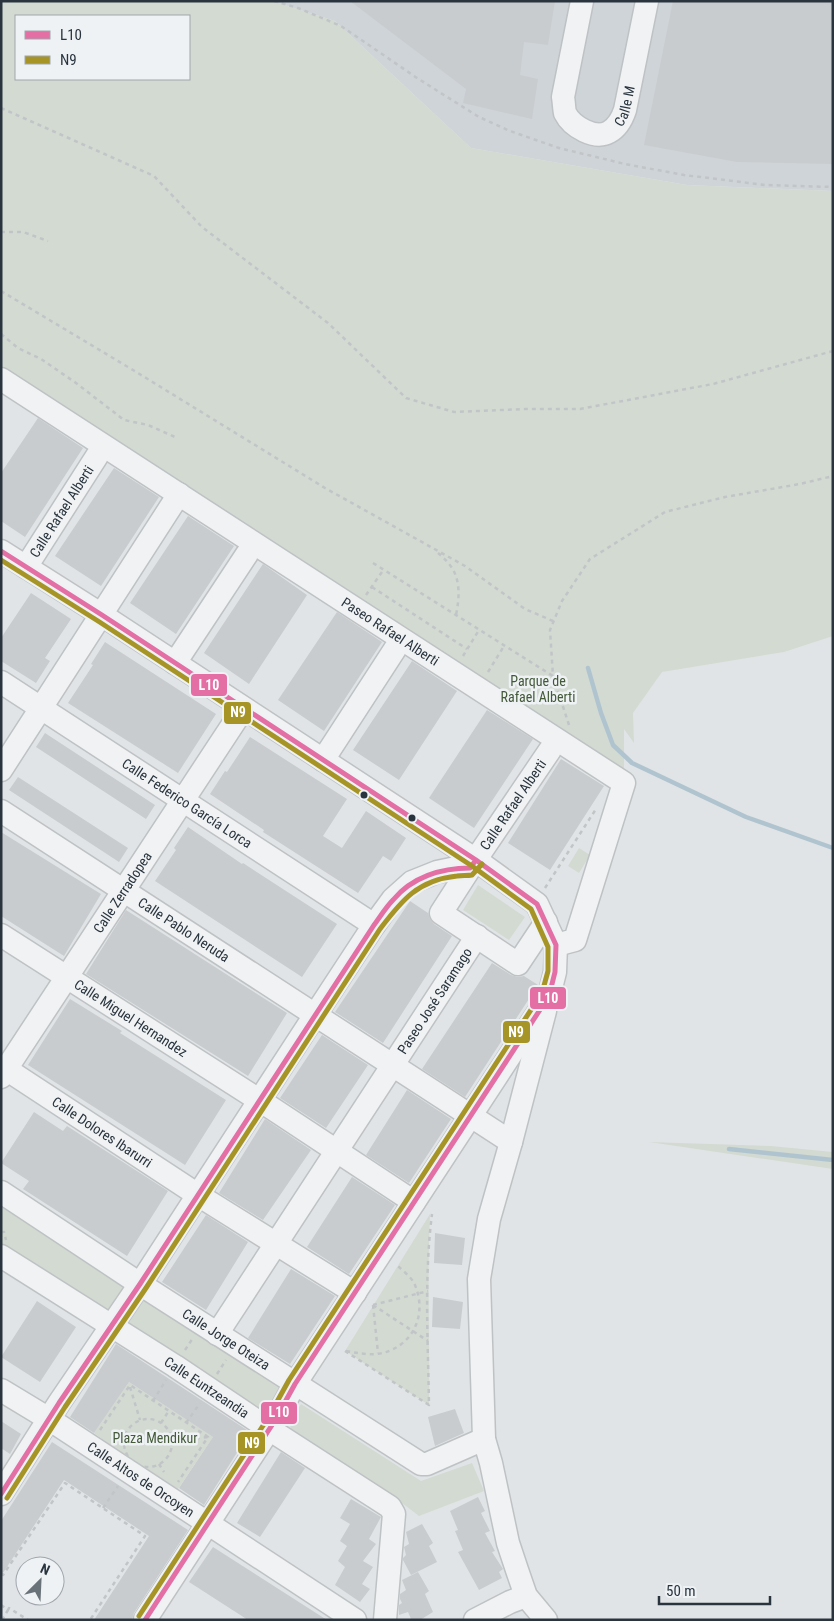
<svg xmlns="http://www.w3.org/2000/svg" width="834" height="1621" font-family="'Roboto Condensed',sans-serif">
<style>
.built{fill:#cfd4d9}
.green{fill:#d3dad2;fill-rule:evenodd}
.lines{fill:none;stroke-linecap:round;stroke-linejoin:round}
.stream{stroke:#b0c4d0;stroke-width:4.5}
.building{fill:#c9ccce}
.minor-casing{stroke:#bfc2c4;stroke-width:25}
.path{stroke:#c2c5c7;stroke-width:2.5;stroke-dasharray:4 4;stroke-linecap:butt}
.minor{stroke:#f0f2f3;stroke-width:22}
.bus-1-casing{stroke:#eef2f5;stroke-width:9}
.bus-2-casing{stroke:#eef2f5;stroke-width:9}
.bus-1{stroke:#e36fa5;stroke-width:5}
.bus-2{stroke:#a69526;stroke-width:5}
.bus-dot{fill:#29343e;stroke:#eef2f5;stroke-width:2}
.labels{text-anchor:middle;stroke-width:5;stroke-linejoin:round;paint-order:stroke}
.street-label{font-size:14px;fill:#29343e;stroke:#eef2f5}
.park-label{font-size:14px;fill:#435937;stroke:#eef2f5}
.line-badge{stroke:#eef2f5;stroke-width:2}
.badge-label{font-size:14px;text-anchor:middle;font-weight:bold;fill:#fff}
</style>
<rect width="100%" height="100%" fill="#e1e4e6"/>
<path class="built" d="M272,1h561v190l-146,-6 -216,-37 -136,-127z"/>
<path class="green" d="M1,1h271l63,20 136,127 216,37 146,6v445l-49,16 -122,20 -29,41 1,30 -10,-14v46l-623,-405zM16,16h173v63h-173z
M579,848l11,7 -11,18 -11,-7z
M478,885l47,32 -16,23 -46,-30z
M649,1142l122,4 62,6v17z
M1,1204l124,82 -17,30 -107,-66z
M430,1214c-3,63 0,127 -1,191l-84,-54z
M139,1297h9l135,91 -13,28 -140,-86 -3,-8z
M129,1382l84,55 -35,52 -45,-28 -39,-28z
M301,1404l120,77 51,-18 12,28 -65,25 -13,-10 -115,-75 -1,-9z"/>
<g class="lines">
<path class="stream" d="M588,668l13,45 12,32 19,18 114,54 87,31
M729,1149l104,11"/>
</g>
<path class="building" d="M350,1h205l-7,44 -24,-3 -4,33 18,4 -6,40 -69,-16 3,-14z
M673,1h160v163l-96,-2 -93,-17z
M38,418l45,30 -58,89 -24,-16v-48z
M114,468l45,29 -58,89 -46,-30z
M188,516l46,30 -58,88 -46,-31z
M263,564l44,31 -58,89 -45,-31z
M31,593l40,26 -26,39 5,3 -14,22 -35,-22v-23z
M337,612l45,30 -58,89 -46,-31z
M105,642l111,72 -38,59 -110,-70 25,-38 -2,-1z
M412,661l45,30 -58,89 -46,-30z
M487,710l46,29 -59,89 -45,-30z
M45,733l110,72 -9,14 -110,-72z
M250,737l97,62 -24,37 19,12 24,-37 40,27 -15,23 -8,-5 -25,37 -95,-61 1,-2 -54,-36 15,-23 2,1z
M561,759l43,27 -54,84 -42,-27z
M18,777l110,71 -9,14 -110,-72z
M188,827l54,37 1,-1 94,61 -35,53 -147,-96 21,-31 -2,-2z
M1,832l100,62 -37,62 -63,-40z
M410,901l18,12 2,6 4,5 18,12 -69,107 -48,-31z
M126,910l161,103 -39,63 -162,-102z
M492,963l19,12 7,2 6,-1 14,9 -73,112 -43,-28z
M70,999l52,32 -2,2 106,67 -41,65 -157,-100z
M322,1035l46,30 -42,63 -46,-30z
M407,1090l44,29 -42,64 -43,-28z
M34,1112l29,19 4,-5 101,65 -41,65 -104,-67 6,-8 -28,-18z
M265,1119l46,31 -48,70 -44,-27z
M352,1177l43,28 -46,69 -42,-27z
M206,1215l42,27 -42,68 -44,-28z
M435,1233l30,5 -3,27 -28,-2z
M291,1269l44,27 -45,68 -42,-26z
M433,1297l30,5 -3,27 -28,-2z
M37,1301l39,26 -36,55 -39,-25z
M116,1344l134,88 -46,73 -25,-17 34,-51 -84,-55 -35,51 -24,-16z
M455,1409l9,24 -29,13 -7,-29z
M1,1421l20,13 -11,20 -9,-6z
M52,1442l136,88 -54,83 -2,7h-38l55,-84 -85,-56 -63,96v-55z
M281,1452l24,16 -45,69 -23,-14z
M478,1497l7,14 -4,2 9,18 -5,2 10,18 -3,1 11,17 -4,3 3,6 -23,12 -21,-38 5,-2 -8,-19 3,-1 -8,-19z
M351,1499l30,18 -12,22 7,5 -13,17 10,6 -11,17 8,5 -10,13 -25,-17 10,-18 -7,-6 9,-15 -7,-5 10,-17 -10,-6z
M422,1524l11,19 -4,3 8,16 -26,13 -8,-15v-2l3,-3 -2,-8 5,-3 -3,-12z
M213,1547l114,73h-79l-59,-38z
M418,1572l11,19 -4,3 8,18 -13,8h-5l-4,-1 -3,-7 -9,3v-10l3,-2 -2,-4v-5l6,-4 -4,-10z"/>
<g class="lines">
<defs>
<g id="minor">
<path id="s1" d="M582,1l-19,96c1,5 1,12 2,16 7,14 30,27 44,19 9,-5 13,-13 16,-22l22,-109"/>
<path id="s2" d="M1,379l623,404 -49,157 -19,5"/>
<path d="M1,551l101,64 374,245 61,44 19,41 -1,27 -6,24 -254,388 -21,38 -129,198"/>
<path id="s3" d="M26,567l71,-111"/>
<path d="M175,663l72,-109"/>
<path id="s4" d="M1,682l373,243"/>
<path d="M323,760l72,-111"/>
<path d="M1,770l178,-276"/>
<path id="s5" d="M1,811l510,331"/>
<path d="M470,868l-29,45 77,51 28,-42"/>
<path id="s6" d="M1,935l272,174 141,93"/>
<path d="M545,1011l-34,131 -22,77 -10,60 5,160 7,24 17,80 9,27 9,26 20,24"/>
<path id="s7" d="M6,1069l192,126 157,98"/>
<path id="s8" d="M1,1077l242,-368"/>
<path id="s9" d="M1,1192l139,92 281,180h6l57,-25"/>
<path id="s10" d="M1,1256l174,110 94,63 121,78 4,7 -9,106"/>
<path id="s11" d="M217,1334l260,-398"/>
<path id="s12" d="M1,1390l48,29 306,201"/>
<path id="s13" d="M1,1494l58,-91 81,-119 175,-269 59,-90 19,-26 19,-17 25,-10 19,-4h14l80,-118"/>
<path d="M475,1620l35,-18 16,-6"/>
</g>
</defs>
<use href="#minor" class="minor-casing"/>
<path class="path" d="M274,1l24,7 43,18 76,52 62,39 31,14 49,17 66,16 59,11 81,10 68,2
M1,108l153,68 48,51 126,96 78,75 48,14 71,-3h55l133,-25 120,-33
M1,232h22l25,9
M1,291l132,79 192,118 140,78 60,43 28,12
M1,334l17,14 23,11 35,24 48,37 24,5 27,12
M438,553c5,4 10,9 14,15 9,14 7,32 4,47
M373,563l180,113
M372,587l95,62
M366,595l18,-26
M463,656l16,-26
M488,672l16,-26
M569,725l-16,-49 -3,-46 12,-29 28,-42 75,-47 60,-15 75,-13 33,-8
M545,888l51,-79
M1,1232h3l2,8
M373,1305l55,36
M373,1305l55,-14
M373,1305l5,48
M185,1350l8,-12
M345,1351l84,54c-1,-63 -5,-128 3,-191
M346,1351c11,2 21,4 31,3 35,-5 52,-39 37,-71 -3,-6 -11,-12 -16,-17
M217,1374l9,-14
M130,1387l10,33
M153,1401l13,-21
M124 1443a24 24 0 1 1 48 0a24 24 0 1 1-48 0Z
M161,1423l7,-11
M186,1423l14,-20
M100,1430l30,-45 78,52 -30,45
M114,1438l10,1
M172,1441l36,-4
M159,1464l5,8
M103,1508l15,-22
M1,1574l2,1 62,-92 80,53 -55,84
M1,1605l7,5 1,-2 19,12
M2,1620l6,-10"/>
<use href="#minor" class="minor"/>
<defs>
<path id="bus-1" d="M1,551l101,64 374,245 61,44 19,41 -1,27 -6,24 -254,388 -21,38 -129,198
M1,1494l58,-91 81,-119 234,-359c6,-8 12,-18 19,-25 19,-23 48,-32 77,-32l6,-8"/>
<path id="bus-2" d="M1,560l97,61 374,245 59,43 17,38v24l-6,22 -253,387 -21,38 -129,198
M7,1498l58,-91 81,-119 234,-359c22,-29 38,-49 77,-53 5,-1 10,0 15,-1l10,-11"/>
</defs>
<use href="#bus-1" class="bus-1-casing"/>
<use href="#bus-2" class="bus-2-casing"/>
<use href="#bus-1" class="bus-1"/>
<use href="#bus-2" class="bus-2"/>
</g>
<g class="bus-dot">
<circle cx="364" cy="795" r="4.5"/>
<circle cx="412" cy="818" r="4.5"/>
</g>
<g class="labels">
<g class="street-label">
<text dy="5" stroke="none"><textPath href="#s1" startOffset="198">Calle M</textPath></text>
<text dy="5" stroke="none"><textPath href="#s3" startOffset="66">Calle Rafael Alberti</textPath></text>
<text dy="5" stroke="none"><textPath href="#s2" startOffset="464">Paseo Rafael Alberti</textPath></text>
<text dy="5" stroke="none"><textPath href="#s4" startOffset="222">Calle Federico García Lorca</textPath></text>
<text dy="5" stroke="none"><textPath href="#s13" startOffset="875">Calle Rafael Alberti</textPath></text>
<text dy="5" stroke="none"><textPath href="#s8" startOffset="221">Calle Zerradopea</textPath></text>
<text dy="5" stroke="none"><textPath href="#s5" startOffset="218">Calle Pablo Neruda</textPath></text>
<text dy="5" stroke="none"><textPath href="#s11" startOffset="398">Paseo José Saramago</textPath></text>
<text dy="5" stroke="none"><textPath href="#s6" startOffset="154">Calle Miguel Hernandez</textPath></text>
<text dy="5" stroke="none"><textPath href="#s7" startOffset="115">Calle Dolores Ibarurri</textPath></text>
<text dy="5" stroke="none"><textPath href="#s9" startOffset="269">Calle Jorge Oteiza</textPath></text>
<text dy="5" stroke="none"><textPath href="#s10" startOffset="244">Calle Euntzeandia</textPath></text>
<text dy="5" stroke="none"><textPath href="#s12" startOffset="166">Calle Altos de Orcoyen</textPath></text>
</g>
<g class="park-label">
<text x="538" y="686">Parque de<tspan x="538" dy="16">Rafael Alberti</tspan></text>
<text x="155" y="1443">Plaza Mendikur</text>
</g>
</g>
<g class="line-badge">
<rect x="190" y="673" width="38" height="24" rx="5" fill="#e36fa5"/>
<rect x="223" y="701" width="29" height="24" rx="5" fill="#a69526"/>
<rect x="529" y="986" width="38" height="24" rx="5" fill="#e36fa5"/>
<rect x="502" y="1020" width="29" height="24" rx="5" fill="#a69526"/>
<rect x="260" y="1401" width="38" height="24" rx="5" fill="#e36fa5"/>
<rect x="237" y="1431" width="29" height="24" rx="5" fill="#a69526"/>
</g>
<g class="badge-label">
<text x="209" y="690">L10</text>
<text x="238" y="717">N9</text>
<text x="548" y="1003">L10</text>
<text x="516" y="1037">N9</text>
<text x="279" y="1417">L10</text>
<text x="252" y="1448">N9</text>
</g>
<rect width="834" height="1621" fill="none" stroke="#29343e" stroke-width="5"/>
<rect x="15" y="15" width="175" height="65" fill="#eef2f5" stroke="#9fa6ac"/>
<rect x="25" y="31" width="25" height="8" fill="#e36fa5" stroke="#9fa6ac"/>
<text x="60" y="40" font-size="15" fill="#29343e">L10</text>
<rect x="25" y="56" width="25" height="8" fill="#a69526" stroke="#9fa6ac"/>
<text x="60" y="65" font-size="15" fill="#29343e">N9</text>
<g transform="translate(40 1581) rotate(24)"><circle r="24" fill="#eef2f5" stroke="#9fa6ac"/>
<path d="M0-4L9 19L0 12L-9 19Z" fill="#697279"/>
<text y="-8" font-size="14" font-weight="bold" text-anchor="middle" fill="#29343e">N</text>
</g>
<path d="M659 1596v8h111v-8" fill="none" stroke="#29343e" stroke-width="2.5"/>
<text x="666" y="1596" font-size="15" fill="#29343e" stroke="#eef2f5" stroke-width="4" paint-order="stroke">50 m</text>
</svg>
